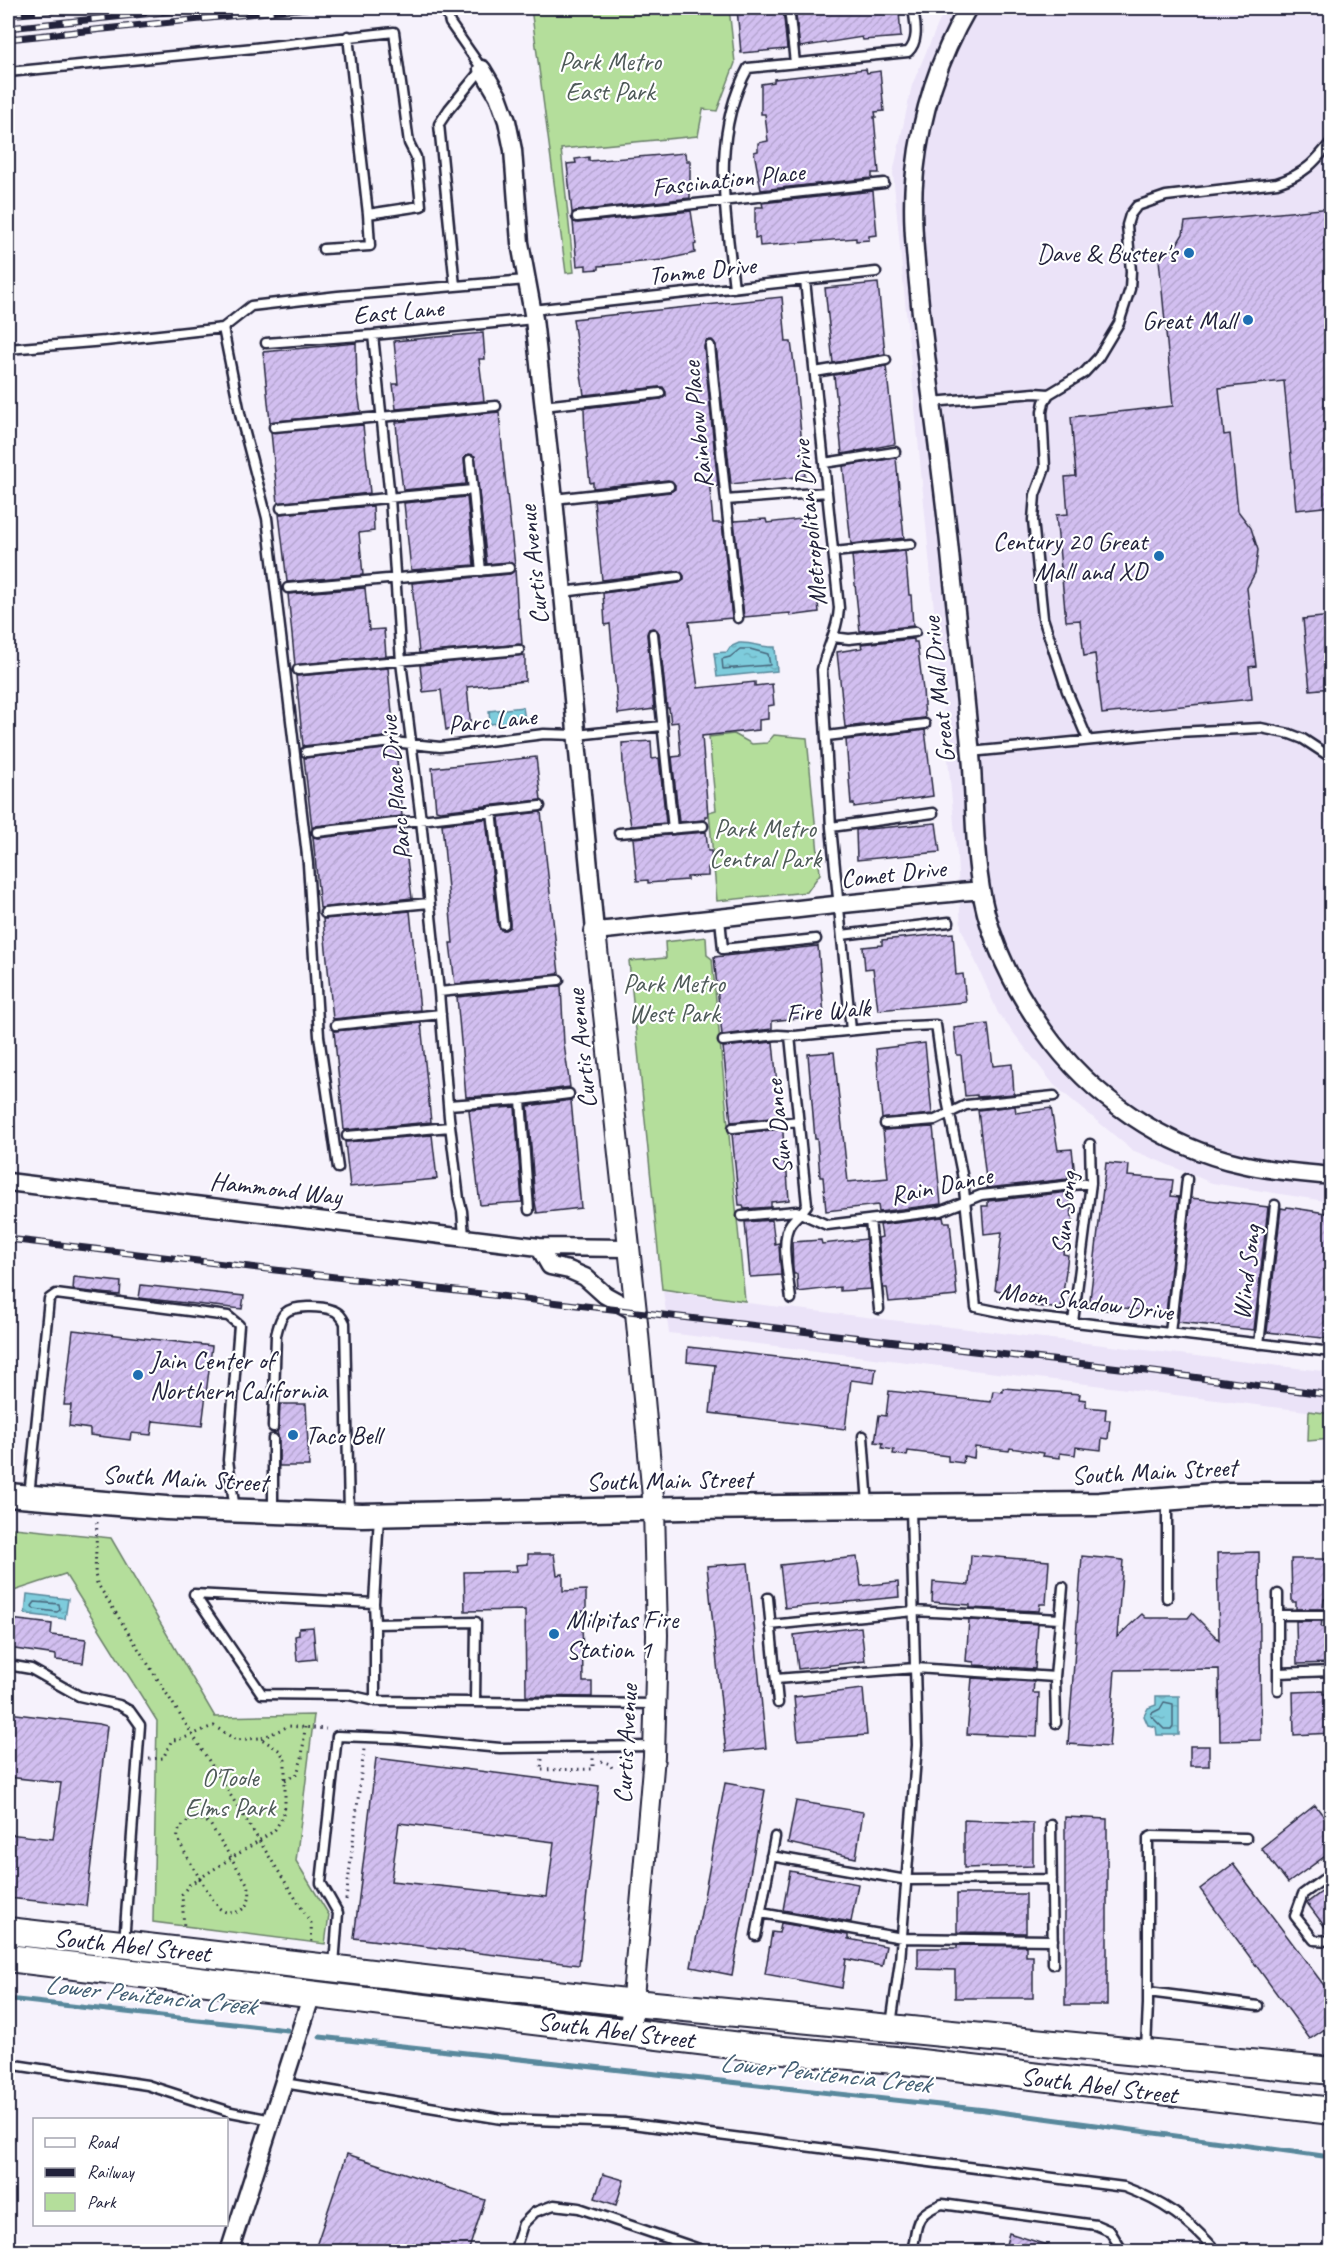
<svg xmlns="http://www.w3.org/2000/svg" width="1339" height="2259" font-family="Caveat,sans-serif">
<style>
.built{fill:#ebe3f8}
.park{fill:#b4de9b;stroke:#6b806b;stroke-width:1.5}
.water{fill:url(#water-ripples);stroke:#59889c;stroke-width:1.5}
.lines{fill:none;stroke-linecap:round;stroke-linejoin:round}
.shore{stroke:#47667b;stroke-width:1.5}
.stream{stroke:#59889c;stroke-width:5}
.building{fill:url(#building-hatch);stroke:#22223b;stroke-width:1.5;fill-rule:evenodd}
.service-casing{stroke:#22223b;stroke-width:13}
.minor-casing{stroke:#22223b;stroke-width:21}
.tertiary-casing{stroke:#22223b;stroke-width:24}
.secondary-casing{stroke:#22223b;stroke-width:27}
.primary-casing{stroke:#22223b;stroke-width:30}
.path{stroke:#22223b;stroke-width:3;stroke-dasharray:1.5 4.5;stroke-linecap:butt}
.service{stroke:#fff;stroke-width:8}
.minor{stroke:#fff;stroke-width:16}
.tertiary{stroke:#fff;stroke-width:20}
.secondary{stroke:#fff;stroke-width:22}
.primary{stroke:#fff;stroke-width:26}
.rail-casing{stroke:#22223b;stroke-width:7}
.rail{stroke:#fff;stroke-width:4.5;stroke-dasharray:14;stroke-linecap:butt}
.poi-dot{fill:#1f6fb2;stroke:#fff;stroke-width:2}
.labels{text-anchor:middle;stroke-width:4.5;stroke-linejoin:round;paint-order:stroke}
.park-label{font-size:26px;fill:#4e5a58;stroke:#fff}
.street-label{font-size:26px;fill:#22223b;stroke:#fff}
.poi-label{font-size:26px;fill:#22223b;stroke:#fff;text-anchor:end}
.water-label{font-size:27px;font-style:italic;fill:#425e73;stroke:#fff}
</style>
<defs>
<pattern id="water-ripples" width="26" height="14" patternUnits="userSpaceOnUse" patternTransform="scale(1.5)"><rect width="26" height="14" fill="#7eccdc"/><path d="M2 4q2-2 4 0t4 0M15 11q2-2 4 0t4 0" fill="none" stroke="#6dafbe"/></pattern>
<pattern id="building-hatch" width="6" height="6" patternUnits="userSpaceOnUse" patternTransform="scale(1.5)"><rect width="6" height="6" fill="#d2bff0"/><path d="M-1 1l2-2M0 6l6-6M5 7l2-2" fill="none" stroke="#b4a4cf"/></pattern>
</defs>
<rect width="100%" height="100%" fill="#f6f2fc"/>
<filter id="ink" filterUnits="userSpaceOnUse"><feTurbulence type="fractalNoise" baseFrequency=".0167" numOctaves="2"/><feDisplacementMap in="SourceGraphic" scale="12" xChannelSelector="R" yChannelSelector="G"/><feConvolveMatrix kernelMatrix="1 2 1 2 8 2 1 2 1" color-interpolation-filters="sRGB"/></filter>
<g filter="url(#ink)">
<path class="built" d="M945,8h386v1194l-119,-19 -80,-33 -78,-65 -56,-72 -37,-85 -4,-73 -64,-682 19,-88z
M663,1291l84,12 584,69v42l-662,-81z"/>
<path class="park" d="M531,8h198l6,55 -18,48 -14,-2 -5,27 -137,13 13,123 -8,1z
M734,734l18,10 15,-1 7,-8 33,3 13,136 -13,18 -90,9 -8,-89 7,-2 -7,-73z
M706,937l1,18 5,4 33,342 -83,-12 -33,-328 37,-3 -1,-16z
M1309,1411l22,3v25l-23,2z
M14,1528l97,10 104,179 99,-2 -18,146 33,54 -4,29 -172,-22 4,-201 -92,-147 -57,19z"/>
<path class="water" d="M739,643c14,-1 22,5 36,4l2,24 -60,6 -3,-24 13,-1 3,-5z
M523,707l2,13 -35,4 -1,-13z
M27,1594l41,5 -3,20 -40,-5z
M1156,1696h23v39h-22l-1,-8 -8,-2 -4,-9 4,-8 8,-3z"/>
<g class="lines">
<path class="shore" d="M740,649h10l18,5 2,11 -47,4 -1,-10 8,-2z
M35,1602l24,2 1,6 -3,2 -23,-3 -2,-3z
M1164,1702l9,2v22l-2,3h-7l-13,-13 1,-3 8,-4z"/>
<path class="stream" d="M8,1999l279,31
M320,2037l665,73 338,46"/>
</g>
<path class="building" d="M751,8h32l4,41 -46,4 -4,-44z
M795,8h101l1,3h2l2,26 -38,3 -1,-3 -62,10z
M866,69l1,4 13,-2 4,40 -9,1 1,5h-2l5,56h-7v5l-111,12 -7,-38 4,-1v-8l10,-2 -3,-27h-4v-30l13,-2v-3z
M685,153l1,8h4v37l-114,13 -4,2 -5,-49 9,-1 -1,-4 14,-2v4z
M873,191l4,44 -8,1v4l-13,1v-3l-96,8 -1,-9 -4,1v-31h8l-1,-4z
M1332,208v298l-36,4 -12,-129 -65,7 5,47 6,-1 8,77 13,17 7,22 -3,23 -8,15 9,78 -7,1 3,32 -150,15 -7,-60 -11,2 -4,-36 -14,1 -10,-106 12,-1 -3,-37 11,-1 -5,-59 102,-11 -14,-147 9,-6 9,-9 6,-10 2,-12z
M691,211l5,33 -2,1 1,8 -32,7 -64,6v3l-13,1v-5l-9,1 -4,-44 5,1z
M878,283l7,71 -52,9 -8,-75z
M782,297l4,45h5l4,29 10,105 -74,8 -15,-139 -4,-5 -6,1 -2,6 14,139 -8,1v3l3,33h9l10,95 -43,4 9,66 57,-6v4l17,-2 2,21 -6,1v13l-9,1v10l-57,6 6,80h-3v4l-26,2 -7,-65 9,-1 -3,-34 -7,1 -2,-15h-2l-8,-75 -6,-5 -4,1 -2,5 7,75 -36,5 -8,-90 -5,1 -2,-32 76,-10 5,-3v-4l-7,-5 -75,9 -8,-79 76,-9 5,-3v-4l-7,-5 -75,8v-6l-3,1 -5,-44 -1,-31 77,-9 5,-3v-4l-3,-5h-4l-75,8 -11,-76z
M483,333l2,26h-6l5,42 -88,8 -3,-25h5l-4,-43z
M356,343l1,43 4,26 -91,10 -7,-70z
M886,366l9,78 -53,10 -8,-79z
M499,412l4,45 12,109 -6,-4 -22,2 -12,-108 -6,-2 -5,4 2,26 -63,6 -5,-42 -2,-26z
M363,425l7,68 -92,10 -7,-71z
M896,458l8,80 -53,6 -8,-78z
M467,497l7,68 -63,5 -7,-67z
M373,506l1,25 -15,2 4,42 -76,7 -8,-68z
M809,518l10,94 -29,4v-3l-46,4 -10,-96 32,-2 1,4z
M905,551l4,44h2l2,31 -53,5 -8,-75z
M515,569l3,49h2l2,26 -103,9 -7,-70 98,-9z
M365,588l4,42 15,-1 2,27 -91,9 -7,-71z
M1332,616v72l-22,2 -7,-71z
M914,639v3h3l6,48 2,28 -80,9 -8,-75 25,-4 -1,-4z
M525,655v26l-58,6 4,41 -25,2 -5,-40 -18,2 -3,-27z
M388,668l6,68 -91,10 -7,-70z
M925,730l8,66 -79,11v-3h-3l-5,-64z
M651,741l1,18 7,-1 7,65 -35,3 -7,-43 -2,-40z
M393,748l3,1 6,67 -86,10 -4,2 -8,-70z
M536,757l5,43 -101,11 -4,-1 -4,-42z
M541,812l18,162 -104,10 -5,-41h3l-11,-119 44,-5 12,106 3,5h4l5,-3v-4l-11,-106z
M936,823l4,29 -83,8 -1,-30z
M403,828l9,70 -92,10 -7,-71 5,1z
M706,832l2,19h3l1,16h-4v9l-21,1v3l-39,3v-3l-11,1 -4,-43z
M410,911l10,99 -87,9 -10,-100z
M953,933l3,42 7,-1 3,28 -88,8 -5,-42 -8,1 -2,-22 19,-2v-5z
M818,946l6,69 -52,6v8l-50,6 -8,-78z
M561,986l3,58 6,43 -50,7 -54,3 -9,-100z
M421,1023l10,99 -87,8 -10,-99z
M988,1024l5,42 19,-2 2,30 -37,3v-2l-12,1 -4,-41h-4l-3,-27z
M773,1042l7,75 -49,5 -8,-75z
M925,1043l7,71 -50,5 -6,-70z
M834,1052l14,130 40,-4 -5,-48 50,-3 8,77 -62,8 -1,-7 -52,6 -3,-34h-3l-3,-38h-2l-7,-85z
M571,1100l10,108 -44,5 -2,-11 -7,-96z
M1015,1106l1,7 35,-5 7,42 14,-1 3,27h-7v3l-81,9 -9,-78z
M515,1107l7,95 -42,3 -11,-95z
M781,1129l2,3 2,41h2l2,27 -18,2v5l-27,2 -1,-4h-4l-7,-71z
M432,1135l5,44 -87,8 -5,-45z
M1106,1163l23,2 -1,11 45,4 -2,16 8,1 -13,116 -50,-6v4l-27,-3z
M1069,1192l4,33h-5l-5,29 5,1 -7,54 -26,-3 1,-11 -41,-5 7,-58 -18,2 -2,-28h6v-5z
M1191,1198l77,9 -14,123 -76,-8z
M1287,1207l45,7v125l-65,-7 14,-124 5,1z
M943,1217l1,5h6l7,74 -68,6 -2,-14h-4l-5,-50 4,-1 -2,-12z
M772,1220l3,24 4,-1 2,32 -31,2 -5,-55z
M866,1239l5,50 -31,2v-4l-42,5 -1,-18h-3l-1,-4 -1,-28 29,-2 1,4z
M74,1277l47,5 -1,13 -47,-5z
M141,1285l103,11 -2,13 -103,-11z
M73,1330l139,16 -10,80 -49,-5 -2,14 -20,-2 -1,7 -40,-5v-6l-21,-3 2,-21h-7z
M688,1347l188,21 -2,15 -23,-3 -6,49 -135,-16 5,-48 -28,-3z
M1003,1388l77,6 -1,5 7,1v7l20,2 -1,11h5l-2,19 -6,-1 -1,12 -25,-3 -1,8 -15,-2v5l-17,-2 1,-3 -34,-5 -1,3 -34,-4 -1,11 -10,-2 -1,7 -15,-2v-5l-40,-5 -1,5 -14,-2 1,-4 -12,-2 1,-5 -8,-1 4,-27 7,1 3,-25 102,11 2,-11 10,1z
M280,1404h26l3,62h-30v-27l-2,-7 2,-5z
M1259,1552l2,188 -41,1 -1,-72 -104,1 -6,77 -41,-3 14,-188 41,4 -6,77 25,-23 4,4h42l4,-5 27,27 -2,-87z
M528,1554h26l3,21 6,-1v17l23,-1v21h-4l1,71h9v15l-66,-1 -1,-86 -60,1 -1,-39 53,-1 -1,-6 12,-1z
M971,1555l78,6 -3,43h-6l-1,7 -69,-3v-3l-38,-3 1,-20 36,3z
M857,1557l4,29 37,-4 1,15 -114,11 -5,-43z
M1291,1559h41v40h-8l-1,10h-27v-7h-4z
M748,1563l18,185 -40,4 -19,-186z
M10,1619l42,5 -1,11 35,4 -3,24 -27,-3v-5l-48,-7v-26l2,1z
M969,1620l69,4 -3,45 -61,-4v-3l-8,-1z
M1296,1621h26l-1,6h11v36l-35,1z
M313,1627l3,32 -19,2 -2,-25 4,-1v-7z
M861,1627l4,34 -67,8 -4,-34z
M972,1678l62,4 -1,11h6l-2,44 -70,-3z
M863,1689l4,46 -69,5 -4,-43z
M1323,1691v3h9v39l-38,2 -1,-43z
M8,1713l91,11 8,2 -21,180 -78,-8v-64l45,5 8,-56 -53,-6z
M1190,1746h19v20h-19z
M376,1758l223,28 -20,179 -225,-27zM399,1823l155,19 -7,55 -156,-16z
M725,1783l40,7 -33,185 -41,-8z
M796,1801l67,11 -7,46 -68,-15z
M1315,1805l17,22v24l-44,32 -27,-35z
M1065,1817l42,2v186h-42z
M964,1820l69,3v43l-69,2z
M1233,1864l99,132v28l-22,15 -110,-150z
M790,1871l68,13 -7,38 -68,-12z
M1332,1884v51h-1l-24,-32z
M957,1894h69v39l-69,-1z
M781,1923l67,12v4l38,7 -4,20 -36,-7 -4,29 -77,-14 7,-42 7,1z
M957,1945l69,1v10h7v42h-78v-28l-37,-1v-21h39z
M347,2154l138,46 -17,52h-154z
M603,2174l21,6 -8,25 -21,-7z
M1009,2233l50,16 -1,3h-54z"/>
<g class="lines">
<defs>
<path id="service" d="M446,8l4,15 32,46 -33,40 -10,15 16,162
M789,8l6,55
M348,36l20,178
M8,72l246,-24 140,-16 15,111 7,14 5,49 -53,8 2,32 -47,3
M577,217l307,-34
M805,280l34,328c-1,23 -13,40 -17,62l9,157 20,203
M734,288c-8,-75 -24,-151 14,-220l160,-16c12,-12 7,-29 5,-44
M532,310l344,-38
M223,328l28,-22 87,-10 188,-16
M373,335l17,163 11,164 20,158 18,172 10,125 10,82 3,12 2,25
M266,343l107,-8 161,-16
M710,346l28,272
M8,349l97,-8 118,-13 18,90 26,100 41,346 11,172 19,132
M815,372l71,-12
M932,402l102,-9 15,1
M543,406l117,-13
M274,427l222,-21
M470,460l11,111
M824,463l71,-11
M554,499l115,-13
M726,500l101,-8
M281,508l192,-18
M834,552l77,-8
M288,588l221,-20
M563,592l115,-15
M653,634l20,195
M833,637l16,2 66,-7
M298,670l221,-20
M827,736l98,-12
M1088,740l-21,-49 -24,-73 -10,-98 2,-25 10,-27 -3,-56 2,-10 5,-8 35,-21 14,-15 21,-35 11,-34 1,-18 -4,-46 3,-10 7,-9 29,-10 111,-13c28,-9 37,-20 55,-42
M306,752l87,-10 47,5 104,-13 32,1 86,-9
M970,752l206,-20 85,-4 29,6 13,5 29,19
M492,811l12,113
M831,827l102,-14
M317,832l223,-26
M619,833l84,-7
M325,913l104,-10
M720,919l3,30 93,-10
M842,935l107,-13
M439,992l120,-12
M336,1025l105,-11
M790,1036l17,169c-5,8 -11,11 -16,18 -12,15 -2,57 0,76
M723,1041l55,-6 17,1 91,-9 50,-2 10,70 17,84 13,128 39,8 317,37
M521,1100l8,110
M448,1105l73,-5 48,-6
M885,1124l50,-4 31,-15 88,-9
M733,1128l66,-7
M347,1136l103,-9
M742,1216l54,-5 31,14 114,-14 40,-16 110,-12
M870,1220l9,89
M1073,1322l18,-139 -1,-39
M1170,1333l17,-154
M1259,1344l16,-139
M273,1427l3,-92c2,-7 3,-16 9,-22 8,-8 36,-7 47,-3 7,2 10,7 13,13l4,191
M863,1436l5,69
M273,1439v71
M29,1496l20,-197 7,-5 172,22 11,9 -11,135 7,50
M1167,1499v99
M768,1598l10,105
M374,1603l-180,-9 68,100 87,1 26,6 280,3
M1278,1615h54
M375,1624l101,-2 -1,80
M770,1625l144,-14 146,8
M8,1665l23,4 48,27 40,9 11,6 10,14 -16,218
M1278,1673l54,-2
M776,1679l139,-11 140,9
M1278,1690v-96
M375,1701v-77l-1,-21 5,-87
M1056,1723l-1,-46 8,-90
M1051,1825l2,139
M771,1856l135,24 146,-1
M1332,1873l-29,21 -8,22 19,24 18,1
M761,1913l141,25 151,2
M756,1936l19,-99
M334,1965l4,-52 -17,-30 16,-147 57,2 106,10 153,-2
M1148,1992l110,14
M891,2025l9,-64 17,-216 -6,-237
M1146,2049l2,-45v-166l4,-2 94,2
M8,2064l139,21 84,27 41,8
M284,2083l218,36 122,4 500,64c40,15 65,33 93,65
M514,2252l9,-28 12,-12 19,-7 25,3 129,44
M912,2252c6,-28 1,-37 30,-48l154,21 14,6 13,21"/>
<path id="minor" d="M968,8c-29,50 -47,106 -53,164 -5,44 1,88 5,132 9,83 22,166 30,249 7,71 16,143 22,214 3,47 2,100 14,146 11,41 33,83 58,118 46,65 120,116 198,133 29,7 60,9 90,12
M482,69l16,27 9,25 6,29 7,93 14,76 20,180 41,432c129,-13 257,-29 386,-41
M8,1182l531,65 90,1
M539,1247l11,19 19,4 16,7 20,18 31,17
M229,2252l83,-258"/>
<path id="tertiary" d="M595,931l41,381 18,196 3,127 -3,121 -24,276"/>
<path id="secondary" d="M8,1495l158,13 196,7 322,-7 415,-4 128,-10h105"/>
<path id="primary" d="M8,1931l626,72 698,68
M8,1958l741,89 146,13 437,51"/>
</defs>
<use href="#service" class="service-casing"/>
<use href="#minor" class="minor-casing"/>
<use href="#tertiary" class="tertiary-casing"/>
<use href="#secondary" class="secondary-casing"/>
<use href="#primary" class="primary-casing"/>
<path class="path" d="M97,1522l-2,52 2,9 214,340 1,22
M262,1738l27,-12 37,3
M149,1759l14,-1 9,-18c17,-1 25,-9 42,-14l22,14 24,-2 20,13 5,9v47l-4,13 -7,11 -85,54 -7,9 2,35
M542,1759l-1,11 52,-1v-11
M601,1761l9,3 2,4
M285,1780l12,-6 5,-16 3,-31
M189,1820h15l6,4 38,61c8,21 -14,36 -29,23 -5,-5 -40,-63 -41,-70 -1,-3 1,-6 1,-9z
M346,1900l18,-151"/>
<use href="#service" class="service"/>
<use href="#minor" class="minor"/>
<use href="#tertiary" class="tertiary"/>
<use href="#secondary" class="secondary"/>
<use href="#primary" class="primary"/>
<defs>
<path id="rail" d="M8,15l73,-7
M8,28l195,-20
M8,39l298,-31
M8,1239l1138,132 186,24"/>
</defs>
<use href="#rail" class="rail-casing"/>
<use href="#rail" class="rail"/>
</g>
</g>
<g class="poi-dot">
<circle cx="1189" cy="253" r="6"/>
<circle cx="1248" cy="320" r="6"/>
<circle cx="1159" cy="556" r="6"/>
<circle cx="138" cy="1375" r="6"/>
<circle cx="293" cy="1435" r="6"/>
<circle cx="554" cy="1634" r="6"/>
</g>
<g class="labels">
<g class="park-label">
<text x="610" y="70">Park Metro<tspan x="610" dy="30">East Park</tspan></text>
<text x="765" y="837">Park Metro<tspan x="765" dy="30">Central Park</tspan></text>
<text x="674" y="992">Park Metro<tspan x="674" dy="30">West Park</tspan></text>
<text x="230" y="1786">O'Toole<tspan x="230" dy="30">Elms Park</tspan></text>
</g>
<g class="street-label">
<text transform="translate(728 179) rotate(-6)" y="9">Fascination Place</text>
<text transform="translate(702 270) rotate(-6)" y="9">Tonme Drive</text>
<text transform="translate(398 311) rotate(-5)" y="9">East Lane</text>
<text transform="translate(697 425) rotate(-96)" y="9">Rainbow Place</text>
<text transform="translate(809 523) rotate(-96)" y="9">Metropolitan Drive</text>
<text transform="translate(533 565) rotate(-96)" y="9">Curtis Avenue</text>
<text transform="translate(938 690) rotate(-96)" y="9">Great Mall Drive</text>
<text transform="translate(492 720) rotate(-6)" y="9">Parc Lane</text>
<text transform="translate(395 788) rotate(-96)" y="9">Parc Place Drive</text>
<text transform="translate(893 873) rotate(-6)" y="9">Comet Drive</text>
<text transform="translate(828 1010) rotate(-4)" y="9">Fire Walk</text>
<text transform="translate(581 1049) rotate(-96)" y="9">Curtis Avenue</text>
<text transform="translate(778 1127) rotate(-96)" y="9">Sun Dance</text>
<text transform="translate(941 1185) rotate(-12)" y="9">Rain Dance</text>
<text transform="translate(276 1188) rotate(7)" y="9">Hammond Way</text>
<text transform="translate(1064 1213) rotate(-84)" y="9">Sun Song</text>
<text transform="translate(1246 1272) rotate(-83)" y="9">Wind Song</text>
<text transform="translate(1086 1301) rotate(7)" y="9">Moon Shadow Drive</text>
<text transform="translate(1154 1471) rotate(-3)" y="9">South Main Street</text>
<text transform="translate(185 1478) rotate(3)" y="9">South Main Street</text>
<text transform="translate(669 1480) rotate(-1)" y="9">South Main Street</text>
<text transform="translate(625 1744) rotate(-87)" y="9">Curtis Avenue</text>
<text transform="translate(132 1945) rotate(6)" y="9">South Abel Street</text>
<text transform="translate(616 2030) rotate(7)" y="9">South Abel Street</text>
<text transform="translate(1099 2085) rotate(7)" y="9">South Abel Street</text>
</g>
<g class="poi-label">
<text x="1177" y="262">Dave &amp; Buster's</text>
<text x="1236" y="329">Great Mall</text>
<text x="1147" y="550">Century 20 Great<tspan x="1147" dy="30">Mall and XD</tspan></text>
<text x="150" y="1369" text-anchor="start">Jain Center of<tspan x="150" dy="30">Northern California</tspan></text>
<text x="305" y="1444" text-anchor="start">Taco Bell</text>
<text x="566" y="1628" text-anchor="start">Milpitas Fire<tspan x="566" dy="30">Station 1</tspan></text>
</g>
<g class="water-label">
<text transform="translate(150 1995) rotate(6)" y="9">Lower Penitencia Creek</text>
<text transform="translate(825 2073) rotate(6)" y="9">Lower Penitencia Creek</text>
</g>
</g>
<rect width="1339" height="2259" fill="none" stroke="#fff" stroke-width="30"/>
<rect x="15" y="15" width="1309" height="2229" fill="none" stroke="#22223b" stroke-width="2" filter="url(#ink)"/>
<rect x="33" y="2118" width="195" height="108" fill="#ffffff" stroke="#a7a7b1" stroke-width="1.5"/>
<rect x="45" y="2138" width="30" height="9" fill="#ffffff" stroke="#a7a7b1" stroke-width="1.5"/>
<text x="87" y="2148" font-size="18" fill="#22223b">Road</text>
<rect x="45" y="2168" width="30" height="9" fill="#22223b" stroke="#a7a7b1" stroke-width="1.5"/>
<text x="87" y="2178" font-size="18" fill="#22223b">Railway</text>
<rect x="45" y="2193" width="30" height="18" fill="#b4de9b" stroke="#a7a7b1" stroke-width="1.5"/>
<text x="87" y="2208" font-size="18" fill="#22223b">Park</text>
</svg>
